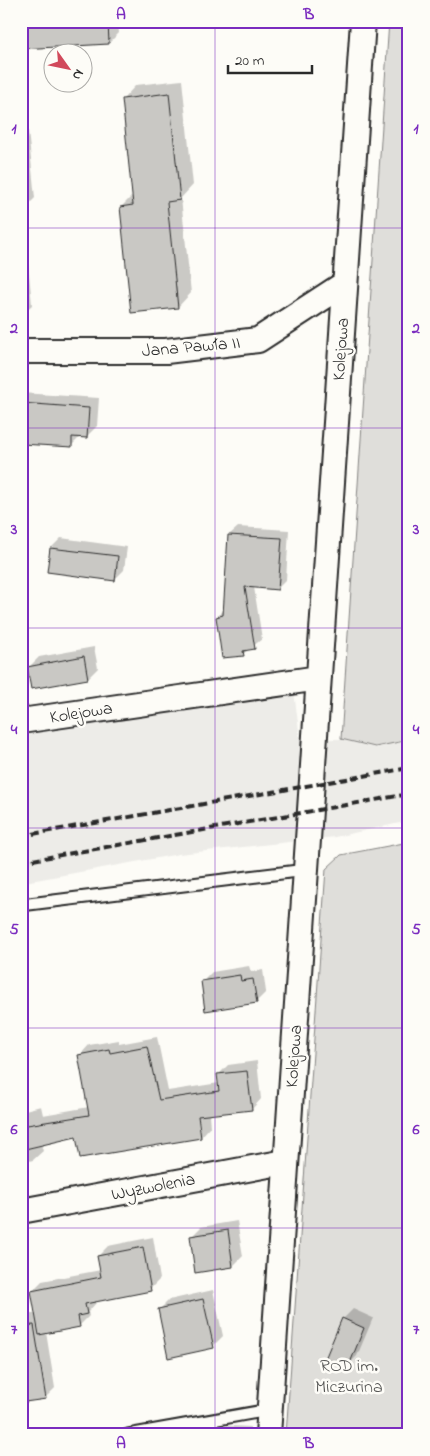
<svg xmlns="http://www.w3.org/2000/svg" width="430" height="1456" font-family="'Indie Flower',sans-serif">
<style>
.built{fill:#edece8}
.green{fill:#dfdeda;stroke:#858482}
.shadow{fill:#0003}
.building{fill:#c9c8c4;stroke:#2b2b2b}
.lines{fill:none;stroke-linecap:round;stroke-linejoin:round}
.service-casing{stroke:#2b2b2b;stroke-width:15}
.minor-casing{stroke:#2b2b2b;stroke-width:28}
.service{stroke:#fdfcf7;stroke-width:11}
.minor{stroke:#fdfcf7;stroke-width:24}
.rail{stroke:#2b2b2b;stroke-width:4;stroke-dasharray:8 4;stroke-linecap:butt}
.grid{fill:none;stroke:#7b2cbf;stroke-width:1;stroke-opacity:0.55}
.labels{text-anchor:middle;stroke-width:5;stroke-linejoin:round;paint-order:stroke}
.street-label{font-size:18px;fill:#2b2b2b;stroke:#fdfcf7}
.park-label{font-size:18px;fill:#585857;stroke:#fdfcf7}
.neatline{fill:none;stroke:#7b2cbf;stroke-width:2}
.grid-label{font-size:16px;text-anchor:middle;font-weight:bold;fill:#7b2cbf}
</style>
<rect width="100%" height="100%" fill="#fdfcf7"/>
<filter id="ink" filterUnits="userSpaceOnUse"><feTurbulence type="fractalNoise" baseFrequency=".02" numOctaves="2"/><feDisplacementMap in="SourceGraphic" scale="10" xChannelSelector="R" yChannelSelector="G"/><feConvolveMatrix kernelMatrix="1 2 1 2 8 2 1 2 1" color-interpolation-filters="sRGB"/></filter>
<g filter="url(#ink)">
<path class="built" d="M291,667l9,72h41l34,8 34,-7v81l-74,16 -156,17 -154,28 -4,3v-171z"/>
<path class="green" d="M389,21h20v719l-34,7 -34,-8z
M409,842v593h-123l40,-566 15,-14z"/>
<path class="shadow" d="M21,21h97l1,12 -10,10z
M182,80l11,105 -12,13 10,95 -13,14 -57,-100 12,-12 -10,-96 13,-14z
M21,92h3l11,106 -12,12 9,95 -11,10z
M21,393l78,5 -2,28 -10,10h-6l-10,10 -50,-3z
M238,527l51,3 -3,50 -8,8 -24,-1 8,52 -19,15 -26,-37 8,-8 4,-74z
M61,538l66,9 -3,23 -10,10 -63,-32z
M94,647l4,21 -10,10 -59,-11 10,-10z
M249,966l2,6 12,-2 3,22 -10,10 -54,-20 10,-10z
M157,1037l11,54 51,-8 -1,-8 10,-10 29,-4 4,38 -9,10 -43,5 1,13 -9,10 -124,-1 -36,8 2,7 -10,9 -12,3v-52l20,-5 2,9 46,-8 -9,-52 9,-10 30,-5v4z
M237,1221l6,35 -10,10 -42,-29 10,-10z
M153,1237l7,42 -10,10 -54,11v3l-8,9 1,4 -10,10 -33,6 9,56 -10,10 -24,-11v-72l15,-2 -4,-22 10,-10 59,-11 -3,-14 10,-10z
M213,1290l10,46 -10,10 -54,-36 10,-10z
M353,1309l20,9 -16,38 -10,10 -4,-47z
M209,1425l41,2v8h-50z"/>
<path class="building" d="M21,21h87l1,23 -88,5z
M169,93l11,107 -13,2 11,106 -47,5 -11,-106 13,-2 -11,-106z
M21,403l68,5 -2,30 -15,-1v10l-51,-3z
M228,535l54,3 -4,52 -33,-3 10,62 -12,2 1,5 -22,2 -6,-41 7,-2z
M50,548l68,8 -3,25 -68,-9z
M84,656l4,23 -57,10 -4,-22z
M240,975l1,6 12,-2 4,24 -52,8 -4,-30z
M147,1046l12,54 60,-9 -2,-17 30,-3 5,39 -54,6 3,22 -121,20 -4,-21 -55,13v-24l68,-11 -11,-60 31,-6 1,4z
M228,1230l5,37 -38,6 -5,-37z
M143,1247l8,44 -66,13 2,10 -9,2 2,11 -41,8 -8,-44 70,-14 -4,-21z
M203,1299l11,49 -46,10 -10,-49z
M342,1318l22,10 -16,40 -23,-9z
M34,1325l12,74 -21,3 -4,-22v-54z"/>
<g class="lines">
<defs>
<path id="service" d="M21,905l285,-35
M128,1435l141,-25"/>
<path id="minor" d="M21,351h145l92,-11 86,-56
M21,721l298,-43
M21,1211l264,-49
M268,1435l95,-1414"/>
</defs>
<use href="#service" class="service-casing"/>
<use href="#minor" class="minor-casing"/>
<use href="#service" class="service"/>
<use href="#minor" class="minor"/>
<path class="rail" d="M21,836l388,-68
M21,862l388,-68"/>
</g>
</g>
<path class="grid" d="M215,21v1414M21,228h388M21,428h388M21,628h388M21,828h388M21,1028h388M21,1228h388"/>
<g class="labels">
<g class="street-label">
<text transform="translate(191 346) rotate(-5)" y="6">Jana Pawła II</text>
<text transform="translate(340 349) rotate(-86)" y="6">Kolejowa</text>
<text transform="translate(81 712) rotate(-9)" y="6">Kolejowa</text>
<text transform="translate(293 1056) rotate(-86)" y="6">Kolejowa</text>
<text transform="translate(153 1186) rotate(-11)" y="6">Wyzwolenia</text>
</g>
<g class="park-label">
<text x="349" y="1371">ROD im.<tspan x="349" dy="21">Miczurina</tspan></text>
</g>
</g>
<rect width="430" height="1456" fill="none" stroke="#fdfcf7" stroke-width="55"/>
<g transform="translate(68 68) rotate(123)"><circle r="24" fill="#fdfcf7" stroke="#a9a8a5"/>
<path d="M0-4L9 19L0 12L-9 19Z" fill="#d1495b"/>
<text y="-8" font-size="14" font-weight="bold" text-anchor="middle" fill="#2b2b2b">N</text>
</g>
<path d="M228 65v8h84v-8" fill="none" stroke="#2b2b2b" stroke-width="2.5"/>
<text x="235" y="65" font-size="15" fill="#2b2b2b" stroke="#fdfcf7" stroke-width="4" paint-order="stroke">20 m</text>
<rect x="28" y="28" width="374" height="1400" class="neatline"/>
<g class="grid-label">
<text x="121" y="19">A</text>
<text x="309" y="19">B</text>
<text x="14" y="133">1</text>
<text x="416" y="133">1</text>
<text x="14" y="333">2</text>
<text x="416" y="333">2</text>
<text x="14" y="534">3</text>
<text x="416" y="534">3</text>
<text x="14" y="734">4</text>
<text x="416" y="734">4</text>
<text x="14" y="934">5</text>
<text x="416" y="934">5</text>
<text x="14" y="1134">6</text>
<text x="416" y="1134">6</text>
<text x="14" y="1334">7</text>
<text x="416" y="1334">7</text>
<text x="121" y="1448">A</text>
<text x="309" y="1448">B</text>
</g>
</svg>
